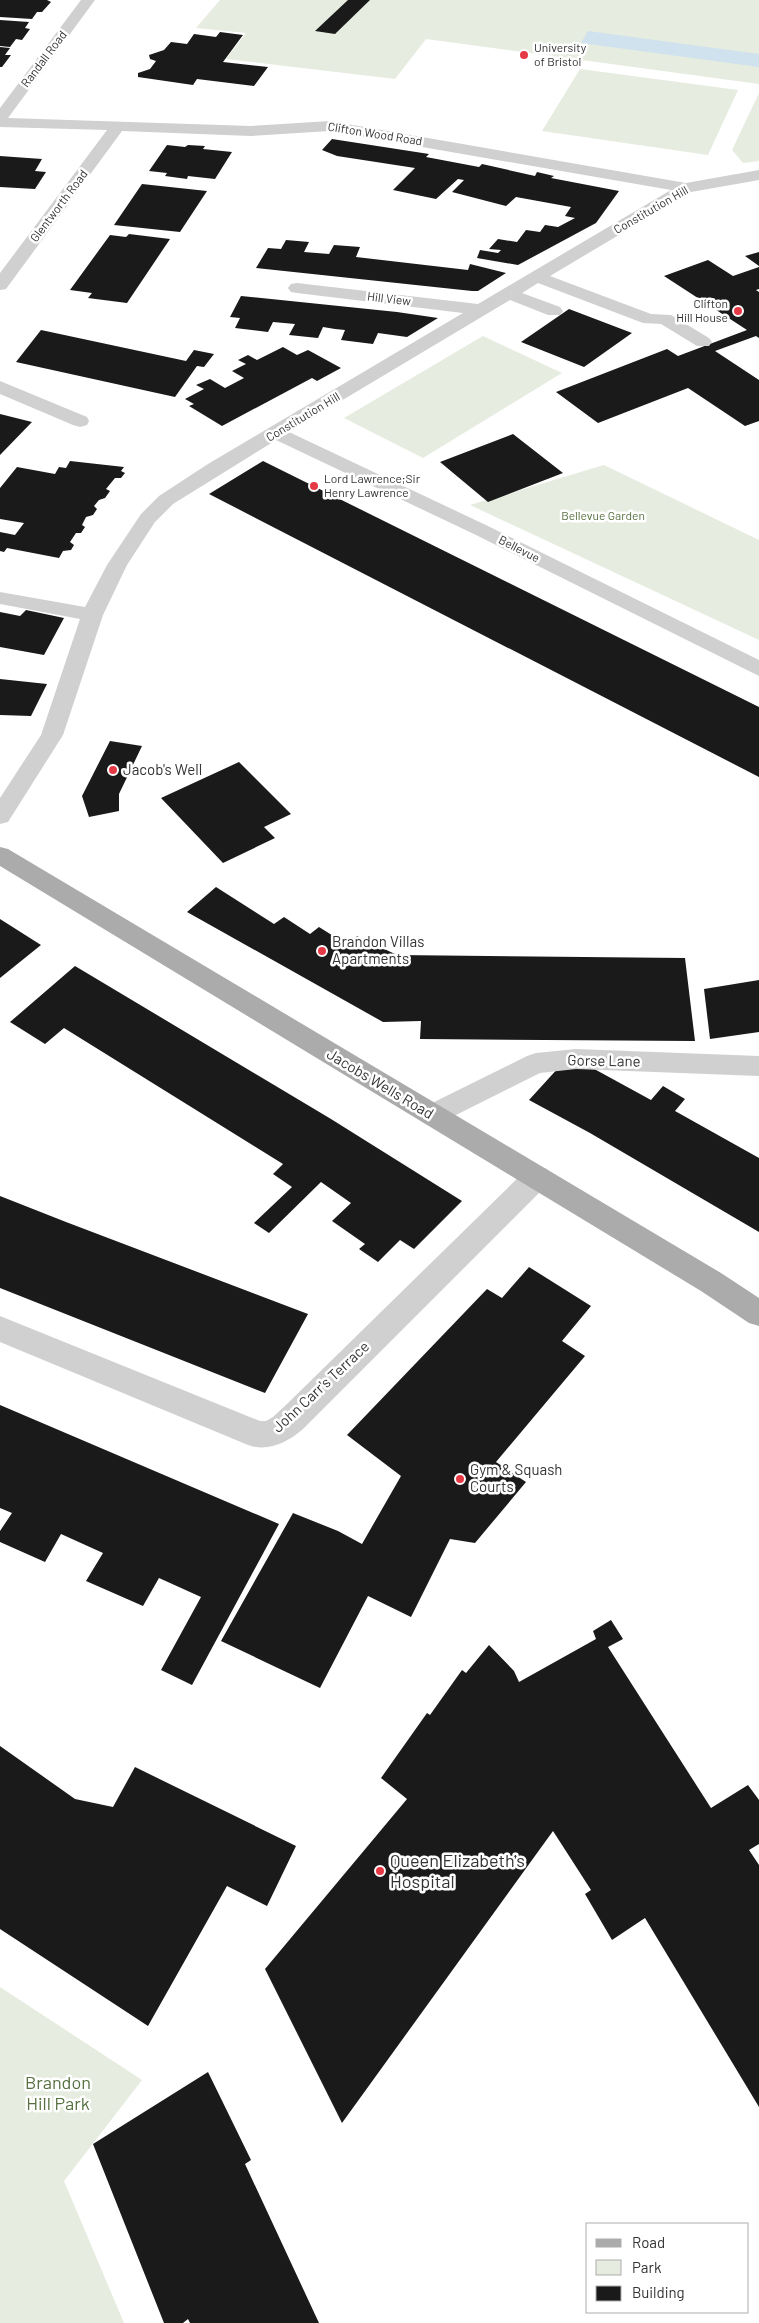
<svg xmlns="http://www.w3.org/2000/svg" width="759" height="2323" font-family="Barlow,sans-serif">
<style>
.green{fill:#e6ecdf}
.water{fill:#cfe2ee}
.building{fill:#1a1a1a}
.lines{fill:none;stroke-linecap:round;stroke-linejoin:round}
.minor{fill:#d0d0d0;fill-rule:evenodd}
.major{fill:#ababab;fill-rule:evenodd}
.poi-dot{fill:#e63946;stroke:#fff;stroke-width:2}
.labels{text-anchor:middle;stroke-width:5;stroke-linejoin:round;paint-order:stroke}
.far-poi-label{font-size:12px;fill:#333;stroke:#fff;text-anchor:start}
.far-street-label{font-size:12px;fill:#333;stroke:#fff}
.far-park-label{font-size:12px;fill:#56703f;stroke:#fff}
.poi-label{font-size:15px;fill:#333;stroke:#fff;text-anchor:start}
.street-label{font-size:15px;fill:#333;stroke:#fff}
.near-poi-label{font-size:18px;fill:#333;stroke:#fff;text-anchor:start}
.near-park-label{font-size:18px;fill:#56703f;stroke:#fff}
</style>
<rect width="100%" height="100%" fill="#fff"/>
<path class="green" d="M220,0h539v84l-333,-45 -31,40 -169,-20 20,-26 -50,-5z
M580,69l158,21 -30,65 -166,-24z
M759,93v68l-16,2 -11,-13z
M483,336l79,37 -139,85 -79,-40z
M604,465l155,75v100l-289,-135z
M0,1987l142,93 -78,101 60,142h-124z"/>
<path class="water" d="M588,31l171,23v13l-178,-24z"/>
<path class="building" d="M0,0h47l4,2 -9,10h-5l-5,7 -32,-2z
M348,0h22l-35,34 -20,-3z
M0,20l29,2 -4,6 5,1 -8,11 -6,-1 -6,8 -10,-1z
M220,32l23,3 -20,27 45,5 -14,19 -57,-7 -4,6 -55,-8v-4l12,-4 6,-8 -6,-2 -1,-4 15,-5 7,-8 16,2 7,-10 22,3z
M0,47l10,1 -5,7h6l-9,12h-2z
M332,139l97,15 -3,3 53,10 3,-3 53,12 2,-4 17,4 -3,2 68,13 -23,32 -78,42 -41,-7 3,-8 18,3 3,-3 -12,-1 9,-10 19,3 9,-12 14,2 5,-7 13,2 17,-9 -10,-2 6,-9 -55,-10 -10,9 -54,-14 12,-12 -6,-1 -22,20 -43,-9 22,-22 -78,-12 -15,-6z
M167,145l18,2 3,-2 17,1 -2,3 29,3 -17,27 -27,-3 -1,3 -22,-3 2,-3 -18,-2z
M0,156l42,3 -7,12 11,1 -11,17 -35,-2z
M142,184l65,7 -27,41 -66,-7z
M129,234l41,5 -43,64 -39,-5 4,-5 -22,-3 40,-55 16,2z
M286,240l23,2 -5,10 25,2 5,-9 26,2 -4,10 112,13 2,-6 36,9 -28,18h-6l-216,-23 12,-20 13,1z
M759,252v14l-14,-10z
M708,260l25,16 26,-9v22l-3,1 3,2v46l-3,-2 -41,15 44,29v41l-14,5 -57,-38 -90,35 -42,-31 111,-43 11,7 69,-26 -83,-54z
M241,296l156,16 41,6 -31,19 -29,-4 -5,11 -32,-4 4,-10 -10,-1 -12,-2 -5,11 -29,-3 6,-11 -22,-2 -5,10 -33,-4 5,-10 -10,-1z
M569,309l63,24 -48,34 -63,-25z
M41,330l145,31 8,-11 20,4 -10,13 -7,-1 -22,31 -159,-35z
M283,347l14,8 11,-5 33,18 -24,13 -5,-3 -90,48 -33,-20 5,-2 -9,-5 19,-10 -8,-4 14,-6 15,9 19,-10 -12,-7 14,-7 -8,-4 10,-5 9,5z
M0,414l32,8 -32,33z
M513,434l50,39 -75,29 -48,-40z
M70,461l54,6 -3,4 4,2 -4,5h-6l-9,11 4,2 -5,7 -6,2 -5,6 3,3 -4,6 -7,2 -4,8 3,2 -4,6h-5l-6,9 4,3 -3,5 -8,1 -4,7 -52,-10 -3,4 -4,-1v-19l15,3 9,-12 -24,-4v-31l17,-21 38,7 4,-7 7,1z
M263,461l496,246v70l-550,-283z
M26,610l38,8 -20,37 -44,-8v-35l20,4z
M0,679l47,5 -16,32 -31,-1z
M110,741l32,5 -23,48v17l-30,6 -7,-21z
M239,762l52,52 -27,13 11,11 -52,25 -62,-65z
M216,887l58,37 10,-7 26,17 9,-7 27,17 11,-8 40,19 288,3 10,83 -275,-2 1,-18 -38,1 -196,-110z
M0,919l41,26 -41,33z
M75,966l256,153 131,82 -48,48 -14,-9 -22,22 -19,-13 6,-5 -33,-23 19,-18 -30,-21 -52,51 -15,-10 38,-36 -19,-13 10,-10 -219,-136 -19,16 -35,-22z
M759,980v52l-49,7 -6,-50z
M587,1065l64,35 12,-14 22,13 -10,12 84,47v74l-169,-99 -61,-33 31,-34z
M0,1196l66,26 242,92 -43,79 -265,-105z
M529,1267l62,39 -29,35 23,15 -89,106 30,20 -51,61 -25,-4 -39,78 -43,-21 -48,92 -99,-47 72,-128 45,18 24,13 39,-68 -54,-41 140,-146 15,9z
M0,1405l279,119 -87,161 -31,-15 40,-73 -42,-19 -16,28 -57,-25 17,-28 -42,-19 -16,28 -45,-20v-11l12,-18 -12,-5z
M611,1620l12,19 -15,8 103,161 37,-23 11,15v44l-10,6 10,15v242l-114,-189 -33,22 -27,-46 6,-4 -38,-59 -211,292 -77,-154 142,-170 -26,-21 46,-65 3,2 32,-45 4,3 23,-28 25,26 5,11 77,-43 -3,-8z
M0,1746l75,53 38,8 22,-40 161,79 -29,60 -40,-20 -79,140 -148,-97z
M208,2072l43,88 -6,4 74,159h-129l-2,-4 -5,4h-19l-71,-179z"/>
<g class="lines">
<path class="minor" d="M81,0h14l-87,118 243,8 79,-5 356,62 73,-13v10l-68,12 -141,84 101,38 20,1 38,23 3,4 -3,4h-12l-36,-22 -18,-1 -105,-40 -16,10 38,14 3,4 -3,4h-12l-38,-15 -221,132 201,95 269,133v16l-283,-141 -200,-95 -103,64 -18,18 -28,43 -24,50 -40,120 -55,87 -8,2v-26l41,-63 39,-116 -80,-15v-12l85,15 22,-42 34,-51 18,-18 49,-32 255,-151 -166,-20 -6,-1 -3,-4 3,-4 6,-1 181,21 193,-114 -341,-59 -79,5 -129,-5 -116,158 -6,1v-17l107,-143 -107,-3v-19z
M0,381l87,36 2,4 -2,4 -7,2 -7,-2 -73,-31z
M576,1049l183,7v20l-183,-7 -36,4 -98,49 -10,4 -10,-4 -3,-7 3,-7 105,-52 9,-3z
M537,1166l10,3 4,8 -4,8 -245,245c-16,13 -34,22 -54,15l-248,-103v-26l260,105h6l7,-4 14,-13 240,-235z"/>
<path class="major" d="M0,847l8,2 713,424 38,25v28l-10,-3 -48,-32 -701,-425z"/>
</g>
<g class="poi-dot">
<circle cx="524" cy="55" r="5"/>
<circle cx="738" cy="311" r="5"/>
<circle cx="314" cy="486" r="5"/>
<circle cx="113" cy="770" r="5"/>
<circle cx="322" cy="951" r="5"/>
<circle cx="460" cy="1479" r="5"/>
<circle cx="380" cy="1871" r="5"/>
</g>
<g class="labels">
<g class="far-poi-label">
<text x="534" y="52">University<tspan x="534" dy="14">of Bristol</tspan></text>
<text x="728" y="308" text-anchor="end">Clifton<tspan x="728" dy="14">Hill House</tspan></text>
<text x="324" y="483">Lord Lawrence;Sir<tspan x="324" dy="14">Henry Lawrence</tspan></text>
</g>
<g class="far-street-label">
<text transform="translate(44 59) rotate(-53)" y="4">Randall Road</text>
<text transform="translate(375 134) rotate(9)" y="4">Clifton Wood Road</text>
<text transform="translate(59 206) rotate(-53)" y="4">Glentworth Road</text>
<text transform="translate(651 210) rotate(-30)" y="4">Constitution Hill</text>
<text transform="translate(389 299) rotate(7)" y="4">Hill View</text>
<text transform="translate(303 417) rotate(-31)" y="4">Constitution Hill</text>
<text transform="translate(519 549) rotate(27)" y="4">Bellevue</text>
</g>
<g class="far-park-label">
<text x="603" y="520">Bellevue Garden</text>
</g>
<g class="poi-label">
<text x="123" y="775">Jacob's Well</text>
<text x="332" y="947">Brandon Villas<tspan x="332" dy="17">Apartments</tspan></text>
<text x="470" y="1475">Gym &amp; Squash<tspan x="470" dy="17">Courts</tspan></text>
</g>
<g class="street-label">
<text transform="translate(604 1061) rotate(1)" y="5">Gorse Lane</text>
<text transform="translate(380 1084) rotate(31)" y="5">Jacobs Wells Road</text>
<text transform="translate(321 1387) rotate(-43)" y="5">John Carr's Terrace</text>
</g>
<g class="near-poi-label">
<text x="390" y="1867">Queen Elizabeth's<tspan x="390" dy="21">Hospital</tspan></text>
</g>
<g class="near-park-label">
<text x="58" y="2089">Brandon<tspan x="58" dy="21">Hill Park</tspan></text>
</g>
</g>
<rect x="586" y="2223" width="162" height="90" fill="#ffffff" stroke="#adadad"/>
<rect x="596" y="2239" width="25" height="8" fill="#ababab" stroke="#adadad"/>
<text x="632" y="2248" font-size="15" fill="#333333">Road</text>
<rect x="596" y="2260" width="25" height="15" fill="#e6ecdf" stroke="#adadad"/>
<text x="632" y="2273" font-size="15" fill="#333333">Park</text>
<rect x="596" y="2286" width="25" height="15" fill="#1a1a1a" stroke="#adadad"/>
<text x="632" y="2298" font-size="15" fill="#333333">Building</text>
</svg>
